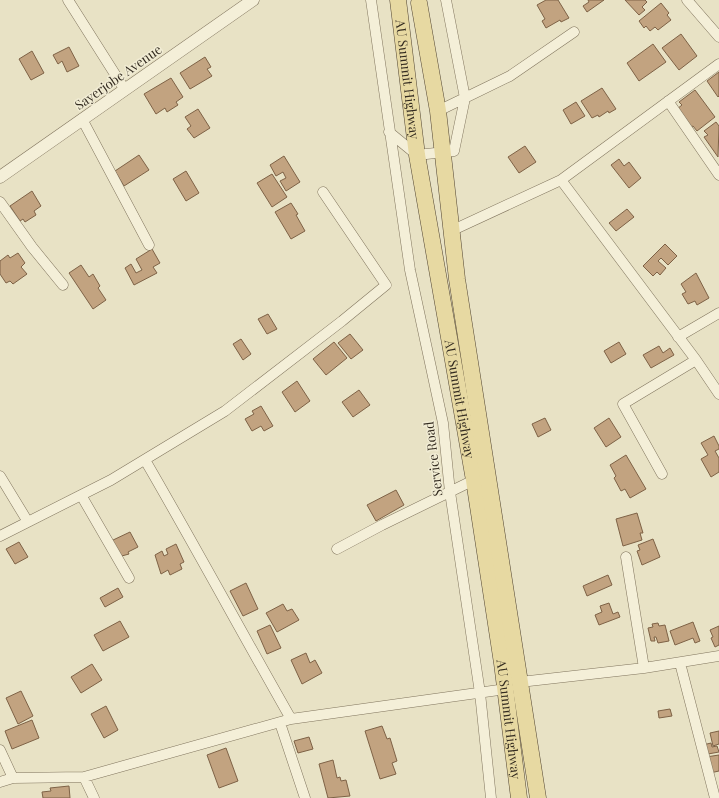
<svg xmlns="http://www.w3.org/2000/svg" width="719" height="798" font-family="'Playfair Display',serif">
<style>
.building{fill:#c2a380;stroke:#7e6246}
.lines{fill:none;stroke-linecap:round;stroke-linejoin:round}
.minor-casing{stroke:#81755e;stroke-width:11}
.tertiary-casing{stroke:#81755e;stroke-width:13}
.primary-casing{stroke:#504331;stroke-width:17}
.minor{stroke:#f4efd8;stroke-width:10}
.tertiary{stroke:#f4efd8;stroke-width:12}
.primary{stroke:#e7d9a2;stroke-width:16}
.labels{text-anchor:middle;stroke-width:3;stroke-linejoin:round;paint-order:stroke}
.street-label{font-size:13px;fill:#332b20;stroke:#f1ecd4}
</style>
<rect width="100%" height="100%" fill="#e8e2c5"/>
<path class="building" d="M546,0h12l11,18 -8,4 -1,-2 -14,8 -4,-7 3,-2 -8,-14z
M588,0h16l-17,12 -4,-6 6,-4z
M625,0h20l2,2 -5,5 3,3 -6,5z
M661,3l8,10 -2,2 4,5 -13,10 -3,-3 -5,4 -4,-5 -2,2 -5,-7z
M681,34l16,22 -18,14 -17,-22z
M653,44l13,18 -27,19 -12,-18z
M69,47l10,19 -12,6 -5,-11 -4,3 -5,-9z
M32,51l12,22 -13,7 -12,-21z
M205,57l6,10 -4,2 5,7 -22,13 -10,-16z
M719,72v24l-1,1 -11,-16z
M171,78l12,19 -7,5 2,3 -11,7 -2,-4 -9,6 -12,-20z
M602,88l14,21 -7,4 -1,-2 -9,6 -1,-2 -6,3 -11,-17z
M695,90l20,27 -18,14 -4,-5 -2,1 -14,-18 5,-4 -3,-3z
M576,102l9,14 -14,8 -8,-14z
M198,109l12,19 -16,10 -7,-9 4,-3 -6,-9z
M716,122l3,4 -1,31 -14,-20 4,-2 -4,-4z
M525,146l11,16 -17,11 -11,-16z
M139,155l10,15 -25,16 -9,-15z
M284,156l16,26 -14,9 -6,-10 6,-3 -3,-6 -7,4 -6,-11z
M619,159l5,7 5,-4 12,16 -12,10 -18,-23z
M186,171l13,22 -13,8 -13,-22z
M272,174l15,23 -15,10 -15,-24z
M32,191l9,15 -7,5 2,4 -11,7 -2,-3 -3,2 -10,-15z
M291,203l7,11 -2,1 9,16 -14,8 -16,-27z
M627,209l7,8 -18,14 -7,-8z
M665,244l12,12 -9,9 -7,-7 -3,3 8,7 -6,7 -3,-3 -4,4 -10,-10z
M152,249l8,14 -7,4 4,6 -23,12 -9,-17 6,-4 5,9 6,-3 -6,-11z
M18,253l7,10 -4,4 6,7 -14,10 -3,-3 -4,2 -6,-9v-13l8,-6 2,3z
M81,265l8,12 4,-3 7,12 -2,2 8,12 -13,9 -24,-36z
M696,273l13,25 -12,7 -2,-4 -7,3 -6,-10 4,-2 -5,-8z
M268,314l9,15 -10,5 -9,-15z
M350,334l13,16 -12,9 -13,-16z
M241,339l10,15 -8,6 -10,-16z
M334,342l13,16 -21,17 -13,-16z
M619,342l7,12 -15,9 -7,-12z
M659,346l4,7 7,-5 4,7 -23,13 -8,-13z
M297,381l13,20 -15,11 -13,-20z
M359,390l11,15 -17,12 -11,-15z
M261,406l12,20 -9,5 -3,-5 -9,5 -7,-12 9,-5 -2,-3z
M545,418l6,12 -13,7 -6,-13z
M609,418l12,19 -15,10 -12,-19z
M714,436l5,10v3l-4,2 4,7v14l-8,5 -10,-18 7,-4 -7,-12z
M626,455l20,34 -16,9 -5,-9 -4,2 -7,-13 2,-2 -6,-11z
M396,490l8,15 -28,16 -9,-16z
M637,513l6,20h-3l2,7 -19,6 -7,-27z
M130,532l8,15 -10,5 1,2 -11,3 -7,-16z
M653,539l7,18 -18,8 -5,-14 3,-1 -2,-5z
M19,542l9,15 -13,7 -9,-15z
M176,544l8,18 -4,2 2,5 -12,6 -2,-5 -7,4 -6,-19 7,-4 2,5 4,-2 -2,-5z
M608,575l4,10 -25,11 -4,-10z
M246,583l12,26 -15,7 -13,-25z
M118,588l5,9 -18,10 -5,-9z
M609,603l4,11 5,-2 2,5 -21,8 -4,-10 7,-3 -2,-6z
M283,604l4,7 5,-2 7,11 -22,12 -11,-19z
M120,621l9,16 -26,14 -9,-16z
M693,622l7,19 -5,2 -2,-5 -18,7 -5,-14z
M658,623l1,3 6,-1 4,16 -11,2 -2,-6h-2l1,4h-4l-3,-13 5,-1 -1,-3z
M270,625l11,23 -14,6 -10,-23z
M719,626v19l-4,2 -4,-9 2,-1 -3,-7z
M306,653l4,10 5,-3 7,13 -20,11 -11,-24z
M92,664l10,16 -21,13 -10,-16z
M21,691l12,25 -15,8 -12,-26z
M106,706l12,24 -14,8 -13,-24z
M670,709l2,7 -13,2 -1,-7z
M32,720l7,18 -27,11 -7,-18z
M382,726l5,13 3,-1 7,23 -5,2 4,11 -16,5 -15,-48z
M719,731v13l-6,2 -3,-13z
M309,737l4,12 -15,4 -4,-12z
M711,743l1,4 5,-1 2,6 -11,2 -5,-9z
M226,748l12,33 -19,7 -12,-33z
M719,755v16l-9,2 -4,-16z
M333,760l4,18 3,-1 1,4 5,-1 4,16 -22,2 -9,-34z
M69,786l1,12h-27l-1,-6 9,-1 -1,-3z"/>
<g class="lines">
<defs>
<path id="minor" d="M68,0l57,90
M371,0l39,270 33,153 7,69 30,201 11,105
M687,0l32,37
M668,101l51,74
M438,111l72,-35 64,-44
M82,119l67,126
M389,132l28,23 37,-4 11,-53 -19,-98
M561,180l135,180 23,34
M0,202l32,45 31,38
M453,230l108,-50 158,-116
M678,337l41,-24
M145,460c50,86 97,173 146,259
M662,474l-39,-70 73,-44
M0,476l28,46
M81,495l48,83
M0,536l111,-56 114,-69 117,-90 44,-36 -63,-93
M337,549l45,-24 92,-45
M626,557l18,111
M680,663l35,135
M520,682l124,-14 75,-12
M280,723l25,75
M0,750l13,28
M84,777l10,21
M0,782l13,-4 71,-1 207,-58 215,-30"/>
<path id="tertiary" d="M0,177l253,-177"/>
<g id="primary">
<path id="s1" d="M398,0l19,155 57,325 28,183 17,135"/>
<path d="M419,3l19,108 19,168 81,519"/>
</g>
</defs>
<use href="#minor" class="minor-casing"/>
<use href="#tertiary" class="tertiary-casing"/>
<use href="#primary" class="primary-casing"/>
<use href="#minor" class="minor"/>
<use href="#tertiary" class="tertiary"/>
<use href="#primary" class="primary"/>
</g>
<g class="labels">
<g class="street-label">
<text transform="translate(118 77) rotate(-35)" y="5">Sayerjobe Avenue</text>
<text dy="5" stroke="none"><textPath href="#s1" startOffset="80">AU Summit Highway</textPath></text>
<text dy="5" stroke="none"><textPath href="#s1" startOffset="404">AU Summit Highway</textPath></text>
<text transform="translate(433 459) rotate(-97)" y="5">Service Road</text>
<text dy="5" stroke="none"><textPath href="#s1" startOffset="728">AU Summit Highway</textPath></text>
</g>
</g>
</svg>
